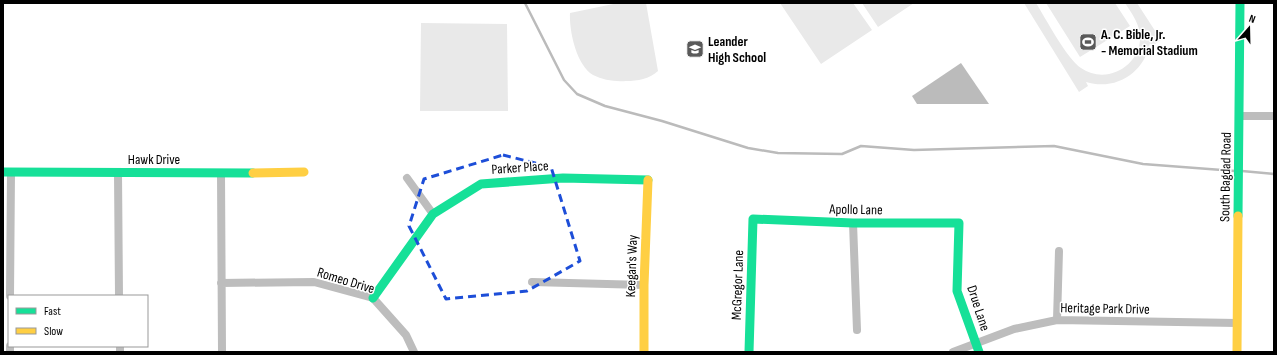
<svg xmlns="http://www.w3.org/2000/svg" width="1277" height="355" font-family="'Sofia Sans Condensed',sans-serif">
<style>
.green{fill:#e9e9e9}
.water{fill:#bbb}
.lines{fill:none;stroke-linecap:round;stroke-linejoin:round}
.stream{stroke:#bbb;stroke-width:2.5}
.street{stroke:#bdbdbd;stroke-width:8}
.fast{stroke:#16e098;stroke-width:9}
.slow{stroke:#ffcf43;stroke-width:9}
.marked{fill:none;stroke:#1d4ed8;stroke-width:3;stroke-dasharray:8 5;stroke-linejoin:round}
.labels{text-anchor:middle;stroke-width:3;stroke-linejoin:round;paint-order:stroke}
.poi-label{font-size:14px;font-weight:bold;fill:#000;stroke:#fff;text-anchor:start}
.street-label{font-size:14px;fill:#000;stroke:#fff}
</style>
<rect width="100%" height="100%" fill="#fff"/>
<path class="green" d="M618,3h28l12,68c-9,8 -20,10 -32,10 -11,1 -23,-1 -33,-6 -17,-10 -24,-45 -23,-62z
M780,3h73l19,27 -51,34z
M862,3h52l-36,24z
M1024,3h12c10,16 31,56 45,65 26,18 62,-3 59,-35 -2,-11 -9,-21 -15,-30h12l24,37 -9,6 -2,-3c-6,30 -34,48 -64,39l2,4 -9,6z
M1046,3h69l15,23 -50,31z
M421,23l86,1 1,87h-88z"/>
<path class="water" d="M961,63l28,41h-72l-5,-8z"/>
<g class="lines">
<path class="stream" d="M525,3l39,77 13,14 28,12 57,15 86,27 30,5 64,1 19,-8 53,4 140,-4 89,18 92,7
M1242,171l32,3"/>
<path class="street" d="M1239,116h35
M118,173l1,123
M221,173l1,179
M407,178l26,36
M853,223l4,107
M532,282l112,3
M221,283l93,-1 59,16 33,37 8,17
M10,296l1,-124
M1057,320l2,-69
M120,346v6
M10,352v-6
M953,352l61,-23 43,-9 180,3"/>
<path class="fast" d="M3,172l250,1
M1238,216l2,-213
M373,298l60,-84 48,-30 82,-6 85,2
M749,352l4,-133 100,4h106l-2,68 22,61"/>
<path class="slow" d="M253,173l51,-1
M644,352v-67l4,-105
M1237,352l1,-136"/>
</g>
<path class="marked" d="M503,155l48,12 29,94 -53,30 -81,8 -37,-73 15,-47z"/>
<defs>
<symbol id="stadium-square" viewBox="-11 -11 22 22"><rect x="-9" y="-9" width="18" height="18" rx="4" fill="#595959" stroke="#fff"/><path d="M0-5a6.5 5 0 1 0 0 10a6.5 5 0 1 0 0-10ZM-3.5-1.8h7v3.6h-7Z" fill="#fff"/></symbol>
<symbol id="school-square" viewBox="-11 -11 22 22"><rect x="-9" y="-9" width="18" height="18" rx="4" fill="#595959" stroke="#fff"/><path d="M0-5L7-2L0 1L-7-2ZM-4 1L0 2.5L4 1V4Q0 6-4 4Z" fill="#fff"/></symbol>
</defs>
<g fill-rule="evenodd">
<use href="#stadium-square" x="1078" y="32" width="20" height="20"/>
<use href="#school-square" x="685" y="39" width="20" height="20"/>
</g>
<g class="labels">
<g class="poi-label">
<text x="1101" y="39">A. C. Bible, Jr.<tspan x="1101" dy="16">- Memorial Stadium</tspan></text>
<text x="708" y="46">Leander<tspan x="708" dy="16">High School</tspan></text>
</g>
<g class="street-label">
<text x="154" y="164">Hawk Drive</text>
<text transform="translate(520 167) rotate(-4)" y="5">Parker Place</text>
<text transform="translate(1225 177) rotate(-89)" y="5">South Bagdad Road</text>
<text transform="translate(856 209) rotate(1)" y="5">Apollo Lane</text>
<text transform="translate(631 266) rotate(-88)" y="5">Keegan's Way</text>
<text transform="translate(346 280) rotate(17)" y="5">Romeo Drive</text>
<text transform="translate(737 285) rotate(-88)" y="5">McGregor Lane</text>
<text transform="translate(979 308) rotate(72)" y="5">Drue Lane</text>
<text transform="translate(1105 308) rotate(1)" y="5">Heritage Park Drive</text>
</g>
</g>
<rect width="1277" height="355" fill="none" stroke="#000000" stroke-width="8"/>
<rect x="8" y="295" width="140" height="52" fill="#ffffff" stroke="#999999"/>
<rect x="16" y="308" width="20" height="6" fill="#16e098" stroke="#999999"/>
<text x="44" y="315" font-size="12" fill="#000000">Fast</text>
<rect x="16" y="328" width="20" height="6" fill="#ffcf43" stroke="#999999"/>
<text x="44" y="335" font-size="12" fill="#000000">Slow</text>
<g transform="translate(1249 28) rotate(20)" stroke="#ffffff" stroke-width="3" paint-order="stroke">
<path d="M0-3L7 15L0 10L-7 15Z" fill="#000000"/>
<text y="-6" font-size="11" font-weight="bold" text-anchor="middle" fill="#000000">N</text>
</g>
</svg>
